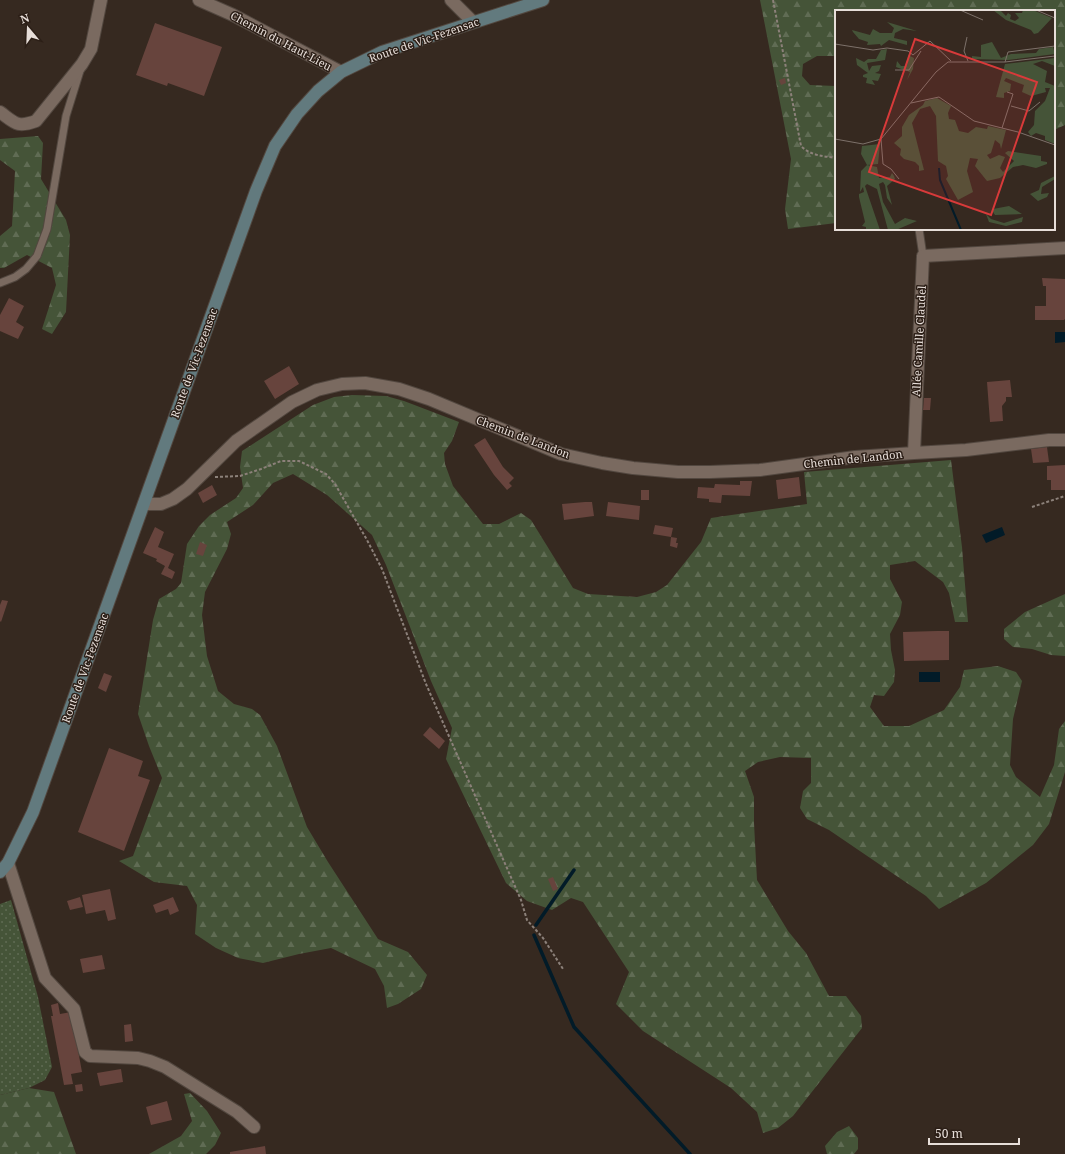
<svg xmlns="http://www.w3.org/2000/svg" width="1065" height="1154" font-family="'Noto Serif',serif">
<style>
.grass{fill:url(#grass-dots)}
.forest{fill:url(#forest-firs)}
.water{fill:#021b28}
.lines{fill:none;stroke-linecap:round;stroke-linejoin:round}
.stream{stroke:#021b28;stroke-width:3.5}
.building{fill:#67443d}
.service-casing{stroke:#52473f;stroke-width:9}
.minor-casing{stroke:#52473f;stroke-width:14}
.secondary-casing{stroke:#52473f;stroke-width:14}
.path{stroke:#8c817a;stroke-width:2;stroke-dasharray:3 2;stroke-linecap:butt}
.service{stroke:#7a6a60;stroke-width:7}
.minor{stroke:#7a6a60;stroke-width:12}
.secondary{stroke:#627a7e;stroke-width:12}
.labels{text-anchor:middle;stroke-width:3;stroke-linejoin:round;paint-order:stroke}
.street-label{font-size:11px;fill:#e7ded9;stroke:#2c1f17}
.inset-river{fill:none;stroke:#021b28;stroke-width:2}
.inset-road{fill:none;stroke:#7d716a;stroke-width:1}
.view{fill:#d83a3a;fill-opacity:0.15;stroke:#d83a3a;stroke-width:2}
.inset-edge{fill:none;stroke:#e7ded9;stroke-width:2}
</style>
<defs>
<pattern id="grass-dots" width="8" height="8" patternUnits="userSpaceOnUse"><rect width="8" height="8" fill="#455438"/><path d="M2 2h.1M6 6h.1" fill="none" stroke="#606c54" stroke-width="1.8" stroke-linecap="round"/></pattern>
<pattern id="forest-firs" width="22" height="20" patternUnits="userSpaceOnUse"><rect width="22" height="20" fill="#455438"/><path d="M5 1l3.5 6h-7zM16 11l3.5 6h-7z" fill="#606c54"/></pattern>
</defs>
<rect width="100%" height="100%" fill="#362920"/>
<path class="grass" d="M11,900l27,97 14,70 -7,13 -16,8 -29,7v-191z"/>
<path class="forest" d="M760,0h305v125l-11,5v-119h-218v45h-19l-14,8 -1,12 8,9 26,1v137l-48,6 -3,-20 6,-50z
M38,136l5,7 -2,36 25,41 4,15 -4,77 -14,22 -10,-5 14,-44 -4,-17 -25,-13 -23,13h-4v-32l12,-10 3,-55 -15,-11v-21z
M352,395l34,1 18,5 55,21 -7,19 -8,12 1,11 8,22 30,38h16l22,-11 10,7 42,68 15,6 49,3 19,-5 11,-7 34,-43 10,-24 96,-14 -3,-32 147,-12 11,87 6,75h-13l-6,-29 -6,-11 -28,-21 -25,4v14l12,23 -2,13 -10,19 1,16 4,20 -1,12 -10,14 -10,-1 -4,12 14,19h25l35,-16 16,-23 4,-17 34,-4 18,6 6,9 -9,38 -3,46 6,12 24,20 14,-32 5,-36 6,-8v51l-16,52 -16,21 -47,38 -47,26 -13,-13 -97,-66 -22,-11 -7,-11 3,-17 8,-8v-25l-31,-1 -22,5 -13,9 9,26v26l3,57 31,51 18,22 23,43h17l15,20 1,12 -69,88 -15,12 -15,5 -6,-21 -26,-24 -88,-57 -27,-27 13,-32 -46,-70 -12,-4 -19,12 -25,-9 -21,-18 -60,-124 6,-31 -21,-47 -45,-116 -14,-30 -45,-40 -34,-21 -20,9 -20,22 -26,17 4,12 -4,15 -22,43 -3,23 5,41 11,35 16,13 18,5 8,6 17,31 30,81 21,35 50,77 30,13 19,23 -6,14 -23,15 -11,4 -3,-22 -9,-17 -44,-21 -32,6 -36,9 -25,-5 -22,-10 -21,-14 2,-29 -10,-19 -33,-4 -35,-21 14,-5 29,-78 -13,-32 -11,-32 15,-94 6,-21 17,-10 5,-6 6,-39 12,-18 11,-11 26,-17 7,-10 -3,-21 2,-16 71,-46 21,-8z
M1065,594v62l-14,-1 -19,-6 -19,-2 -9,-8v-10l21,-17z
M29,1088l25,4 22,62h-76v-59z
M190,1093l17,18 14,22 -6,12 -9,9h-57l32,-18 11,-15 -8,-27z
M849,1126l9,12v11l-4,5h-27l-2,-8 12,-14z"/>
<path class="water" d="M1055,332h10v10l-10,1z
M1002,527l3,8 -19,8 -4,-8z
M919,672h21v10h-21z"/>
<g class="lines">
<path class="stream" d="M536,925l38,-55
M534,935l40,92 116,127"/>
</g>
<path class="building" d="M155,23l67,24 -18,49 -36,-13 -1,3 -31,-11z
M785,78l1,5 -5,2 -2,-5z
M1042,278l23,1v40l-1,1h-29v-14h11v-20h-3z
M9,298l15,8 -8,16 8,5 -6,12 -18,-8v-16z
M289,366l10,18 -24,15 -11,-18z
M1010,380l2,17h-6v4l-4,5 1,15 -13,1 -3,-40z
M924,398h7l-1,12h-7z
M485,438l18,29 11,11 -5,5 3,3 -5,4 -13,-15 -20,-30z
M1047,447l2,15 -16,1 -2,-14z
M1065,465v25h-14v-10h-4v-14z
M799,477l2,19 -23,3 -2,-19z
M740,481h12l-2,15 -28,-1 -1,8 -12,-1v-3l-12,-1 1,-11 16,1 1,-4 25,1z
M212,485l5,10 -14,8 -5,-10z
M641,490h8v10h-8z
M585,502h7l2,14 -30,4 -2,-16z
M608,502l32,4 -1,14 -33,-4z
M655,525l18,3 -2,9 -18,-3z
M155,527l9,5 -6,15 16,7 -6,14 7,4 -3,7 -11,-5 4,-8 -9,-5 1,-2 -14,-6z
M671,537l6,1 -1,5h2l-1,5 -7,-2z
M200,542l7,3 -4,11 -7,-2z
M2,600l6,1 -7,21 -1,-1v-16z
M937,631h12v29l-45,1 -1,-29z
M104,673l8,3 -6,16 -8,-4z
M430,727l15,14 -6,8 -16,-14z
M109,748l34,13 -5,15 12,4 -26,71 -46,-19z
M553,877l5,12 -5,2 -5,-12z
M110,889l6,30 -8,2 -3,-11 -19,4 -4,-19z
M80,897l3,10 -13,3 -3,-9z
M173,897l6,14 -9,4 -2,-6 -12,4 -3,-8z
M102,955l3,14 -22,4 -3,-14z
M58,1003l2,11 11,-2 11,60 -11,2 2,10 -9,1 -13,-69h2l-2,-11z
M131,1024l2,17 -8,1 -1,-17z
M121,1069l2,13 -23,4 -3,-13z
M82,1084l1,7 -7,1 -1,-7z
M167,1101l5,19 -21,5 -5,-18z
M265,1146l1,8h-36v-2z"/>
<g class="lines">
<defs>
<path id="service" d="M919,229l4,27
M0,283l15,-6 11,-8 11,-13 10,-27 19,-113 14,-45"/>
<path id="minor" d="M199,0l34,15 108,57
M451,0l22,22
M0,112c15,11 17,16 36,9l46,-57 9,-15 10,-49
M914,453l9,-197 142,-8
M144,504h17l12,-5 14,-10 49,-48 56,-39 25,-12 25,-6 23,-1 34,6 30,10 132,55 41,9 31,5 45,4h32l50,-2 95,-13 59,-4 52,-3 83,-10h16
M8,863l37,115 29,31 11,43 5,4 48,2 12,3 15,6 72,45 17,15"/>
<path id="secondary" d="M0,872l8,-9 25,-51 223,-621 19,-45 22,-32 21,-23 23,-19 41,-20 161,-52"/>
</defs>
<use href="#service" class="service-casing"/>
<use href="#minor" class="minor-casing"/>
<use href="#secondary" class="secondary-casing"/>
<path class="path" d="M773,0l28,146c10,10 22,10 35,12
M215,477l25,-1 21,-7 20,-8h18l27,13 9,10 32,56 15,29 44,115 95,216 6,20 16,18 20,31
M1032,507l33,-11"/>
<use href="#service" class="service"/>
<use href="#minor" class="minor"/>
<use href="#secondary" class="secondary"/>
</g>
<g class="labels">
<g class="street-label">
<text transform="translate(424 40) rotate(-19)" y="4">Route de Vic-Fezensac</text>
<text transform="translate(281 41) rotate(28)" y="4">Chemin du Haut-Lieu</text>
<text transform="translate(919 341) rotate(-87)" y="4">Allée Camille Claudel</text>
<text transform="translate(194 363) rotate(-70)" y="4">Route de Vic-Fezensac</text>
<text transform="translate(523 437) rotate(21)" y="4">Chemin de Landon</text>
<text transform="translate(853 459) rotate(-6)" y="4">Chemin de Landon</text>
<text transform="translate(85 668) rotate(-70)" y="4">Route de Vic-Fezensac</text>
</g>
</g>
<g transform="translate(835 10)">
<rect width="220" height="220" fill="#362920"/>
<path d="M45,134l-2,20 -11,1 -6,-11 1,-8z" fill="#455438"/>
<path d="M158,0h7l6,6 2,-3 3,2 -1,4 5,2 4,-3 -4,-5h7l1,-3h10l19,8 -14,15 -4,1 -3,-4 -25,-10zM52,12l30,9 -14,-2 -8,4 -1,5 13,3v4l-18,-5 -8,6 -1,-2 -13,1 1,-3 -9,-3 -6,-7 -1,-2 18,5 3,-6 7,4h12l2,-5zM157,32l9,16 10,-4 25,-1 3,-4 14,-2 2,7 -47,6 -36,-1v-3l9,1v-12zM52,39l-2,11 -18,3 2,8 3,-5 9,-1 -2,6 -4,2 6,1 -3,7 -6,-1 3,5 -9,-2 1,-5 -4,-1v-2l5,-2 -11,-8 -1,-7 8,4 4,-3h8l5,-9zM73,45l6,3 -1,11 -6,11 3,-8 -14,-5 1,-6 4,5h6zM220,48v8l-13,-5 -9,3 14,7 -2,11 10,4v58l-10,-4v-4l-9,-3 -5,3 -3,-4 6,-7 1,-14 10,-10 5,-13h-5l1,4 -15,4 -9,-4 2,-7 -18,-7 -2,3 7,3 -1,7 -6,2v5l-8,-1 9,-33zM102,88l14,8 -3,7 1,6 6,1 4,11 9,2 8,-6 11,2 1,-3 18,4 -5,19 -1,-5 -5,-4 -4,13 -4,2 3,4 9,-4 6,2 -5,11 3,4 11,-11 -9,-8 3,-2 33,5v5l6,1v2l-11,4 -13,-3 -10,2 -13,11 -13,3 -12,-15 3,-7 -8,-1 -3,13 6,21 -15,8 -12,-21 2,-3 -2,-10 -8,-5 -2,-45 -6,-10 -10,3 -8,14 12,47 -5,1v-5l-4,-4 -11,-3 -4,-4 1,-6 -7,-6 8,-7v-9l7,-12 14,-10 2,-4zM32,155l10,2 2,11 11,-1 2,-4 2,3 1,3 -8,7 5,19 -5,-7 -2,-13 -2,-3 -4,2 4,18 12,22 10,-6 12,3 -21,9h-8l-11,-41 -10,-5 -2,2 15,44h-14v-3l-4,-1 3,-4 -6,-25v-3l5,-2 -1,-5 -3,5 1,-21zM220,166v3l-13,8 -1,7 8,-1 -2,4 -9,4 -8,-7 9,-4 2,-7zM174,196l13,8 -27,1 -2,-3v-3zM151,204l5,5 13,4 19,-6 -1,5 -16,4 -17,-4z" fill="#455438"/>
<path class="inset-river" d="M104,158l1,12 21,50"/>
<path class="inset-road" d="M125,0l23,10M201,0l19,8M132,27l-3,14 4,10M0,34l38,6 14,-2 21,3 5,4 17,-14 21,20M170,52l3,-10 47,-6M60,60h14l12,-19M76,93l28,-6 35,24 44,11 37,13M176,96l18,5 11,-9M167,118l11,-34 -6,-2M0,129l28,5 18,-5 55,-67 12,-10h57l50,-6M46,129l2,25 8,5 8,10"/>
<path class="view" d="M80,29l122,43 -46,133 -122,-43z"/>
<rect width="220" height="220" class="inset-edge"/>
</g>
<g transform="translate(28 28) rotate(341)" stroke="#2c1f17" stroke-width="3" paint-order="stroke">
<path d="M0-3L7 15L0 10L-7 15Z" fill="#e7ded9"/>
<text y="-6" font-size="11" font-weight="bold" text-anchor="middle" fill="#e7ded9">N</text>
</g>
<path d="M929 1138v6h90v-6" fill="none" stroke="#e7ded9" stroke-width="2"/>
<text x="935" y="1138" font-size="12" fill="#e7ded9" stroke="#2c1f17" stroke-width="3" paint-order="stroke">50 m</text>
</svg>
